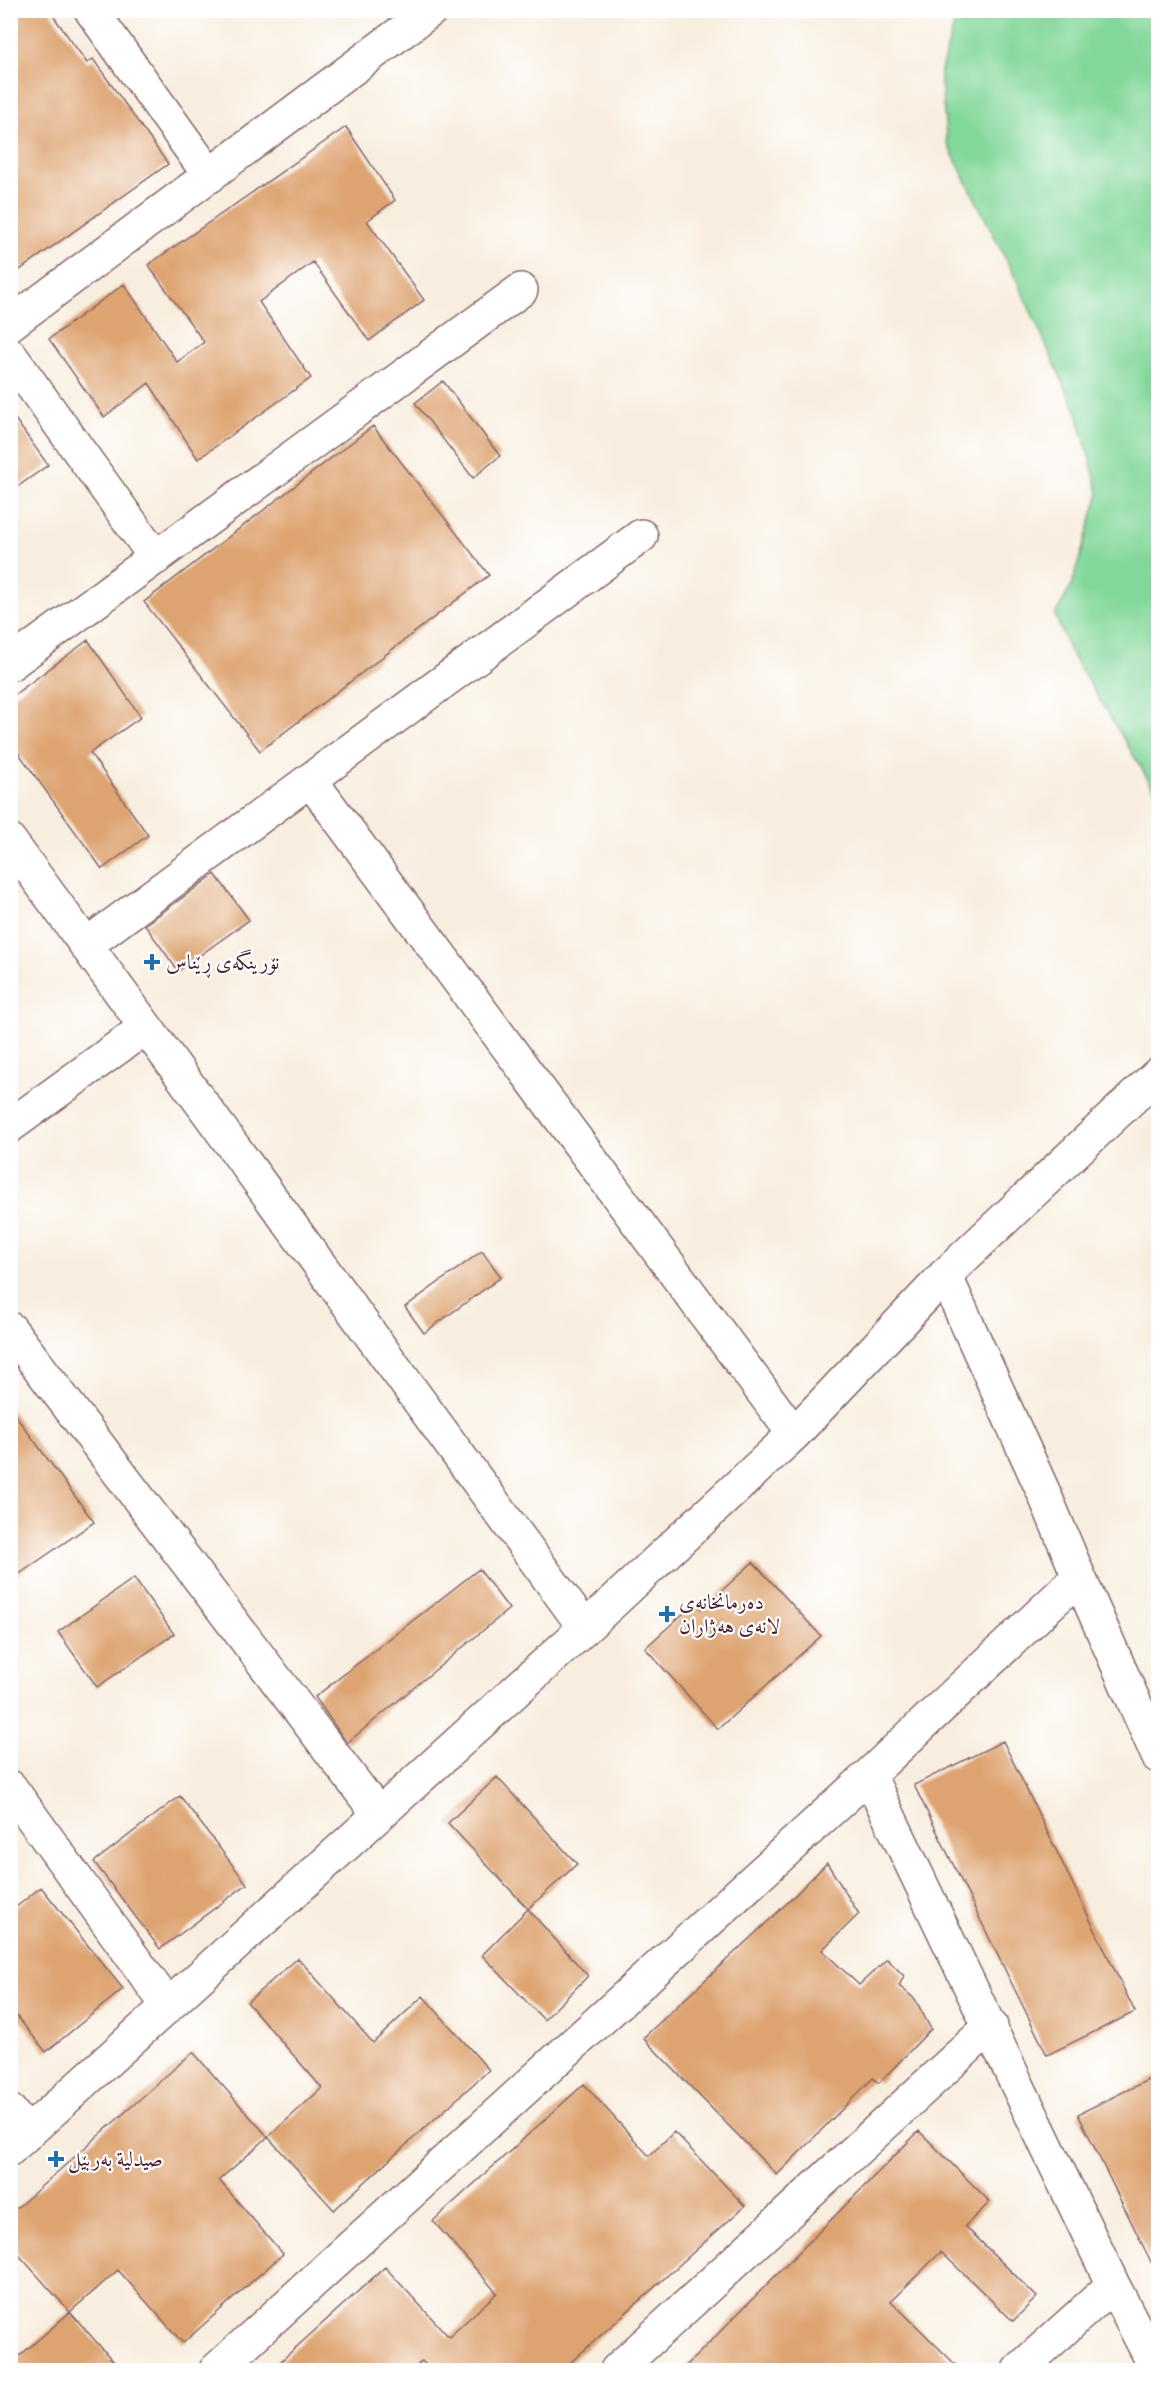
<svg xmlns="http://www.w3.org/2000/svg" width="1169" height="2381" font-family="'EB Garamond',Amiri,serif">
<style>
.green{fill:#82d79a;stroke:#667b62;stroke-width:1.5}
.building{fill:#dda36f}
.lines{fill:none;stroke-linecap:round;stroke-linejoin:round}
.minor-casing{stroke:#87676a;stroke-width:36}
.minor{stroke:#fff;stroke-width:33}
.poi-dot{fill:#1f6fb2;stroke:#fff;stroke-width:2}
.labels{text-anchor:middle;stroke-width:4.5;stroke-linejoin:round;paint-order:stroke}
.poi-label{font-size:21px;fill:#4a1f2b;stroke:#fff;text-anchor:start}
</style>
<rect width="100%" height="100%" fill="#fff"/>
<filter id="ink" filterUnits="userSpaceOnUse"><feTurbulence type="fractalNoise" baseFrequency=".0167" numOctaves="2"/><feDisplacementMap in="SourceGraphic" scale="12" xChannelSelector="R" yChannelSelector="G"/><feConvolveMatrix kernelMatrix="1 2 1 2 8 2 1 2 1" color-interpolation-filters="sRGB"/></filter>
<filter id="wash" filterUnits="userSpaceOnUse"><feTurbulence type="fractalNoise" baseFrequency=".008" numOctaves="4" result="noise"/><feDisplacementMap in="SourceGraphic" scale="24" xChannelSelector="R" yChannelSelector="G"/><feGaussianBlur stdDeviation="1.35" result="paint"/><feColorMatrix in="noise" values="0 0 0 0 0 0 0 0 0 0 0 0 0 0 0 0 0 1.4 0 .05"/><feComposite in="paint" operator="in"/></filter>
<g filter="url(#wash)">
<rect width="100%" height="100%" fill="#f8eedf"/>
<path class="green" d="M958,11h200v784l-88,-143 -15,-37 17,-30 27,-92 -22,-80 -60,-132 -70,-138 -7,-70z"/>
<g id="blocks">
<path class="building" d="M10,10h39l38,53 6,-4 75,105 -158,113z
M346,127l49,73 -28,21 57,79 -55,41 -56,-79 -54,40 52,76 -113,81 -49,-76 -45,34 -55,-78 75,-55 53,78 27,-20 -56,-77z
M443,381l57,75 -27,22 -58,-75z
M10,412l38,53 -38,27z
M373,426l116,149 -229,176 -116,-149z
M88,640l53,77 -51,36 58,82 -46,34 -92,-128v-43z
M215,874l34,46 -71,51 -33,-46z
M482,1251l19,26 -77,56 -19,-26z
M10,1408l84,114 -79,55 -5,-7z
M753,1562l68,74 -103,93 -73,-81 51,-46 6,7z
M479,1569l30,40 -162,134 -32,-46z
M134,1578l40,56 -77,53 -39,-55z
M1003,1741l132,271 -88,43 -133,-270z
M497,1777l80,87 -49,45 60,67 -44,44 -62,-65 46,-46 -80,-86z
M180,1796l67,88 -87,65 -66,-87z
M827,1863l32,51 -37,36 37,35 28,-26 17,17 -5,10 16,13 16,30 -52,54 -6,-5 -96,97 -134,-137 136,-127z
M41,1887l82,102 -77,63 -36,-44v-96z
M298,1958l75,85 50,-47 66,74 -155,140 -66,-73 54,-49 -75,-86z
M193,2052l75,85 -49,43 64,74 -100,89 -65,-73 -48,42 -60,-67v-31z
M1158,2075v193l-3,2 -77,-156z
M584,2084l65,72 25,-24 71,74 -183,164h-131l-9,-9 -10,9h-141l114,-103 64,70 48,-44 -64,-72z
M919,2131l71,71 -25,24 72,71 -24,24 -72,-69 -50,49 70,69h-279z
M70,2312l51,58h-111v-17l6,6z"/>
</g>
</g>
<g filter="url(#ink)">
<use href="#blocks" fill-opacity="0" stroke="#87676a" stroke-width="1.5"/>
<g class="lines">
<defs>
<path id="minor" d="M91,10l119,166
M10,324l421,-314
M10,355l146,203
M10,664l511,-374
M311,781l483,653
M10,841l575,787
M86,945l555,-409
M10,1126l136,-99
M945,1275l98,216 36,86 79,179
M10,1329l369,486
M869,1775l244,510 44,85
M10,1787l158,219
M10,2111l17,22
M10,2149l575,-521 209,-194 151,-159 213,-201
M216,2370l653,-595 210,-198
M617,2370l374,-344
M1019,2370l94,-85"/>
</defs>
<use href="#minor" class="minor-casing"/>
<use href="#minor" class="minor"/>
</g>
</g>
<g class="poi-dot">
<path d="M149 953h6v6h6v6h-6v6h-6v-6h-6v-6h6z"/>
<path d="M664 1605h6v6h6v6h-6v6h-6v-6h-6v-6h6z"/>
<path d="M53 2150h6v6h6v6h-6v6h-6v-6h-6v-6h6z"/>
</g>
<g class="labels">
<g class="poi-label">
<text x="166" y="969">نۆرینگەی ڕێناس</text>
<text x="679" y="1609">دەرمانخانەی<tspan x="679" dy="24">لانەی هەژاران</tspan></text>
<text x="68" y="2166">صيدلية بەربێل</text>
</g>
</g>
<rect width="1169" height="2381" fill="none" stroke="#fff" stroke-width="36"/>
</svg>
